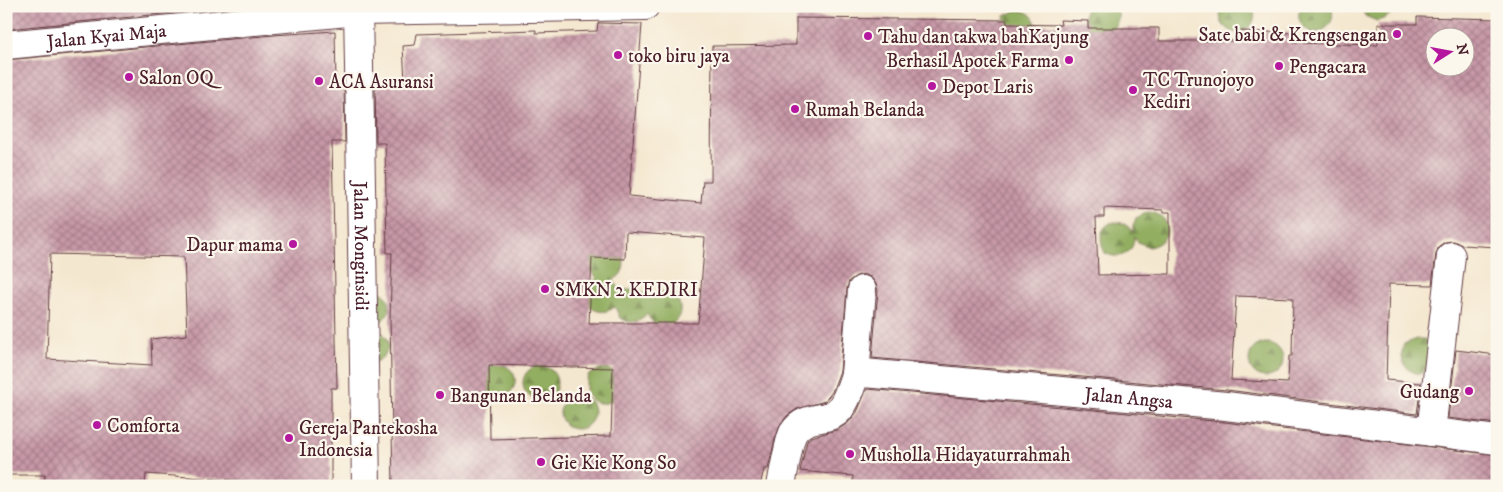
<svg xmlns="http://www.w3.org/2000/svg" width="1503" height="492" font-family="'IM FELL DW Pica',serif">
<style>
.forest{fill:url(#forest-firs);stroke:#6e6646}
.building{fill:url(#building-cross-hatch);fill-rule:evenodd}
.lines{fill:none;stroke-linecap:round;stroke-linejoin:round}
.minor-casing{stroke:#643d44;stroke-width:30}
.major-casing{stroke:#643d44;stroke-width:30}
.minor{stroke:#fff;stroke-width:28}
.major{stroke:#fff;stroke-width:28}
.poi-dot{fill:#b5179e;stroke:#fbf7ec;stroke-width:2}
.labels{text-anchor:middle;stroke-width:4.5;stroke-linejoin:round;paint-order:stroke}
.poi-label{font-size:19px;fill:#4a1f2b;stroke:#fbf7ec;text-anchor:start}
.street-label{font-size:19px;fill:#4a1f2b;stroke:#fbf7ec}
</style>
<defs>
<pattern id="forest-firs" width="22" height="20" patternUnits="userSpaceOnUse" patternTransform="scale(1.25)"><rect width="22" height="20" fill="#92ae60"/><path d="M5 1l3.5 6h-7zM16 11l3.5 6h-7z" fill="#798d4f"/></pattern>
<pattern id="building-cross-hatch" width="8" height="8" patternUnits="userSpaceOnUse" patternTransform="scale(1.25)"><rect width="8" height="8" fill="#c798a7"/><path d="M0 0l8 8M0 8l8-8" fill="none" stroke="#a47b88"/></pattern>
</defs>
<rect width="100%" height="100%" fill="#fbf7ec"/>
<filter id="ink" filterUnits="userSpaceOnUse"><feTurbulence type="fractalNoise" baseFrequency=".02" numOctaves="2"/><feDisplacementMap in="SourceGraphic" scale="10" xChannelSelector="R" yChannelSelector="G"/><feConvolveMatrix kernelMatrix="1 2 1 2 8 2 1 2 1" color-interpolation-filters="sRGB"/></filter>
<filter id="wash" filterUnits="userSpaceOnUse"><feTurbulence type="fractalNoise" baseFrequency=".0096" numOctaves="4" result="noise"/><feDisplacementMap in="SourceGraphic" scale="20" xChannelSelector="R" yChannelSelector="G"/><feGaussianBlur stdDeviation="1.12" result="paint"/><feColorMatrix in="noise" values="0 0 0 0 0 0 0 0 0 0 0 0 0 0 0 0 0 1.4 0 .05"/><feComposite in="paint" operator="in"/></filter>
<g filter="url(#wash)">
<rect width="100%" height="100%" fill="#f4e7cf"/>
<path class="forest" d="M1087,6h28c6,9 3,18 -4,25l-22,-1c-5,-9 -6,-15 -2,-24z
M1222,6h30c7,14 -2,25 -15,27 -14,-3 -20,-13 -15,-27z
M1301,6h30c5,14 -2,24 -16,27 -13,-3 -20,-14 -14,-27z
M1361,6h33c-1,9 -9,13 -17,15l-12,-5z
M1017,10c9,1 17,4 19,15l13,4 -47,-5 3,-8z
M1148,212c25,2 26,30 1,35l-11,-5 -4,-6c1,17 -15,25 -29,17 -14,-29 14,-41 28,-21v-6l3,-8z
M593,253l31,5c0,11 -1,17 -11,22l6,8 1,4c12,-5 21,-5 29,7 31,-27 45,28 13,26 -8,0 -11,-4 -15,-11 -9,8 -16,11 -27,4l-5,-11c-9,6 -15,6 -24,1l-5,-8 3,-16 8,-6c-7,-7 -8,-15 -4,-25z
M370,289c23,2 27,25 6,35z
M376,328c17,10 16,26 -1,34z
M1417,339h7l8,4 -4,27 -10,4c-15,-5 -19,-16 -14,-30z
M1249 360a17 17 0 1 1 34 0a17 17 0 1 1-34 0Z
M496,364c26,1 25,31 1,35l-11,-5 3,-27z
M523 383a17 17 0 1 1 34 0a17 17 0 1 1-34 0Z
M600,369h8l8,4 -4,28c-20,9 -31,-8 -24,-26z
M560 412a17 17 0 1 1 34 0a17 17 0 1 1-34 0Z"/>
<g id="blocks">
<path class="building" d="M6,6h239l-239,23z
M1417,17l80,2v228l-35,-2 -9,-4 -8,1 -6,4 -3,8 -4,31 -43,-1 -3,96 35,3 -4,31 -190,-24 -355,-32 6,-67 -2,-7 -5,-7 -8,-3 -7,2 -7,5 -2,7 -7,83 -8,21 -7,9 -28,8 -9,6 -7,8 -6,16 -7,30h-4l-4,17h-367l-3,-168 2,-65h-5l-2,-110h-9l-1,-60 30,-2 -2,-35 12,-1 2,-11 119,-4v3l61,-2 1,-8 44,1 -13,172 72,7 2,-22h8l1,-135 84,-1v-27l211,2v4l54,1 -1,-5 28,1v7h71v13h81v-10l54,2v10l84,2v-21h39zM1436,38h30v30h-30zM1104,208l59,2v2h7v62l-72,1 -2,-58h8zM626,232l79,6 -7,85h-109l3,-65 33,1zM1236,296l57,2 -1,58h-3l-1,27 -57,-3zM489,365l124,3 -2,68 -121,3z
M335,31l1,53h8l1,58h-13l5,246h-6v98h-85v-5l-100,-7 -1,12h-101l1,-11h-39v-415l268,-25zM50,254l134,3 3,78 -36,4 1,26 -105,-6z
M1456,350l41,5v69l-49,-6z
M867,389l357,33 273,33v31h-644v-10l-53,-5 7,-30 4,-4 26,-7 11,-7 9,-11z"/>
</g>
</g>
<g filter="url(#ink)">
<use href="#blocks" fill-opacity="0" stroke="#643d44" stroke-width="1"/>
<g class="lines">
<defs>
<g id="minor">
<path id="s1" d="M358,6l8,480"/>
<path id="s2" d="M6,45l352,-34"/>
<path d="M855,374l7,-84"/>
<path d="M1431,432l20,-176"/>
<path id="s3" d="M781,486c2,-11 8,-45 12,-53 12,-19 32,-11 44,-21 9,-8 15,-28 18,-38l9,-1 362,33 271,34"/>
</g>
<path id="major" d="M358,11l287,-5"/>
</defs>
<use href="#minor" class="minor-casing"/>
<use href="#major" class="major-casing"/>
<use href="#minor" class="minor"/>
<use href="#major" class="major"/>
</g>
</g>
<g class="poi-dot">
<circle cx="1397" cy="34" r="5"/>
<circle cx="868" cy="36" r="5"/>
<circle cx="618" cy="55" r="5"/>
<circle cx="1069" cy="60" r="5"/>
<circle cx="1279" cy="66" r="5"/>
<circle cx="129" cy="77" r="5"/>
<circle cx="319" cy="81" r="5"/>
<circle cx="932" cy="86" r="5"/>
<circle cx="1133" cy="90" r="5"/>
<circle cx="795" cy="109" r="5"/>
<circle cx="293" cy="244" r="5"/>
<circle cx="545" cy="289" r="5"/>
<circle cx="1469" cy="391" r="5"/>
<circle cx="440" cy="395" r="5"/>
<circle cx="97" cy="425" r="5"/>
<circle cx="289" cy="438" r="5"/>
<circle cx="850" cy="454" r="5"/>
<circle cx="541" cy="462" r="5"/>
</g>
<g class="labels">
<g class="poi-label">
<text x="1387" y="41" text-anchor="end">Sate babi &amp; Krengsengan</text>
<text x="878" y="43">Tahu dan takwa bahKatjung</text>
<text x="628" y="62">toko biru jaya</text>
<text x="1059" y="67" text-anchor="end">Berhasil Apotek Farma</text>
<text x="1289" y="73">Pengacara</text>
<text x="139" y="84">Salon OQ</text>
<text x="1143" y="86">TC Trunojoyo<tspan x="1143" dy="22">Kediri</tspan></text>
<text x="329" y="88">ACA Asuransi</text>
<text x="942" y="93">Depot Laris</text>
<text x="805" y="116">Rumah Belanda</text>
<text x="283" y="251" text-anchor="end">Dapur mama</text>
<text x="555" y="296">SMKN 2 KEDIRI</text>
<text x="1459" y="398" text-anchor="end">Gudang</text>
<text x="450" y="402">Bangunan Belanda</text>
<text x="107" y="432">Comforta</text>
<text x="299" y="434">Gereja Pantekosha<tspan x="299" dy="22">Indonesia</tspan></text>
<text x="860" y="461">Musholla Hidayaturrahmah</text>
<text x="551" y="469">Gie Kie Kong So</text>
</g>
<g class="street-label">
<text dy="7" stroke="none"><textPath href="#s2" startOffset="101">Jalan Kyai Maja</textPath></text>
<text dy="7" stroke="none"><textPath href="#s1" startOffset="240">Jalan Monginsidi</textPath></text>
<text dy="7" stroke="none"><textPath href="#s3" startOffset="422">Jalan Angsa</textPath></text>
</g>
</g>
<rect width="1503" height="492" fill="none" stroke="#fbf7ec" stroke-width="25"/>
<g transform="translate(1450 52) rotate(79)"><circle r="24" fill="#fbf7ec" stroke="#b4a19f"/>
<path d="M0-4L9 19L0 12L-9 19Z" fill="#b5179e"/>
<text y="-8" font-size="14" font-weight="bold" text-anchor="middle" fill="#4a1f2b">N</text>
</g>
</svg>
